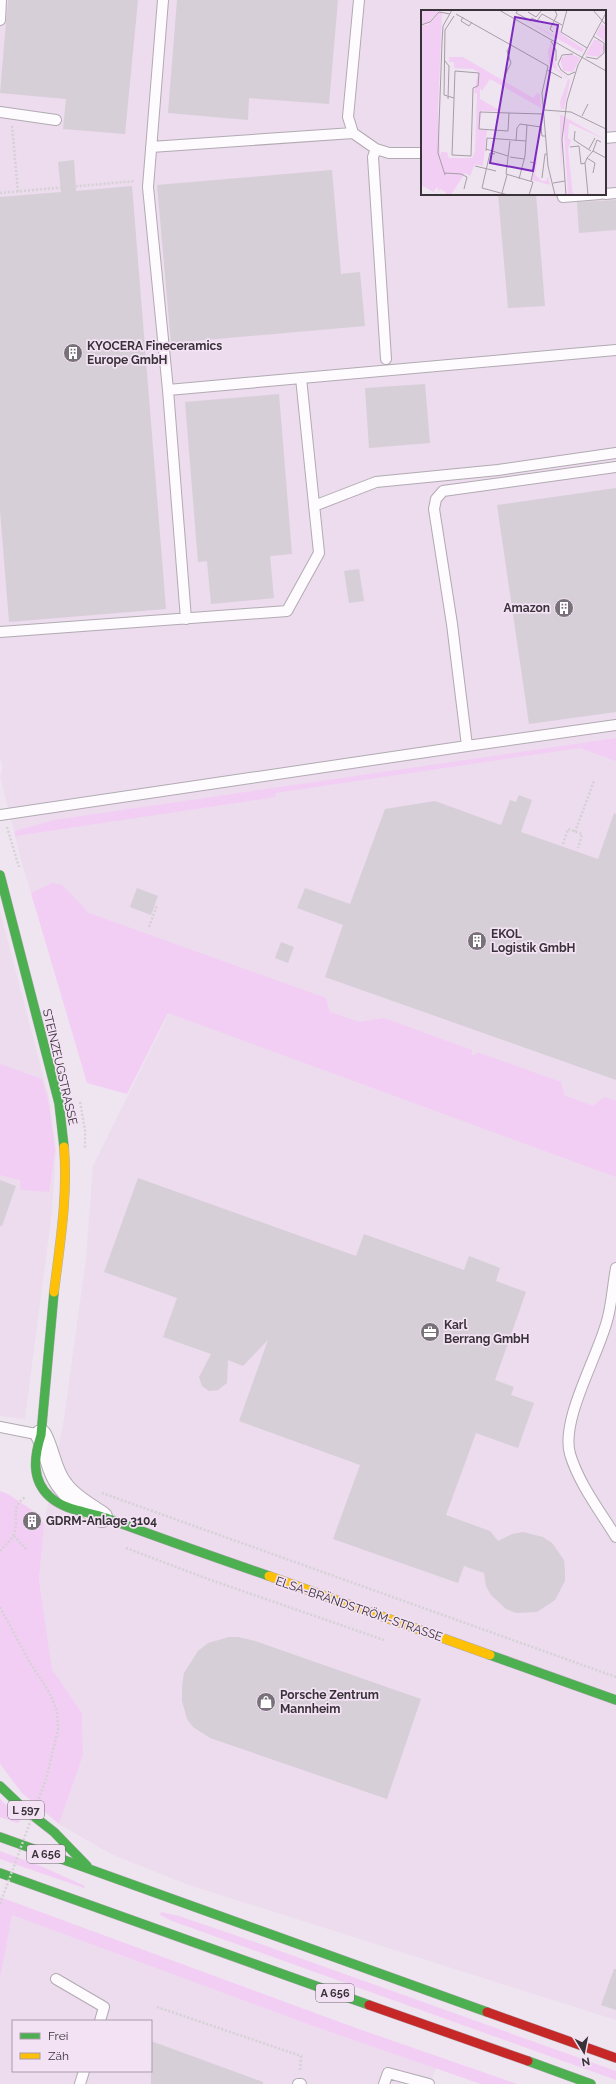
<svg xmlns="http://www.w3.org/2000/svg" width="616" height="2084" font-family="Raleway,sans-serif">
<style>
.built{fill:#eddbee;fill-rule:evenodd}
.green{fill:#f2cef4}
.building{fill:#d6cfd7}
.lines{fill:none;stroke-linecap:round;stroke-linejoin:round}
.lane-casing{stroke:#b1aab2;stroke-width:12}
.street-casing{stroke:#b1aab2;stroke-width:22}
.fast-casing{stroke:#b1aab2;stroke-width:10}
.slow-casing{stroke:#b1aab2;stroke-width:10}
.jam-casing{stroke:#b1aab2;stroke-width:10}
.path{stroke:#d5d2d5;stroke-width:2.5;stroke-dasharray:2 2;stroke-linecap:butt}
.lane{stroke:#fdfbfd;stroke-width:10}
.street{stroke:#fdfbfd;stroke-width:20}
.fast{stroke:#4caf50;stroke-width:9}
.slow{stroke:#ffc107;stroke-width:9}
.jam{stroke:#c62828;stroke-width:9}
.path-bridge{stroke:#d5d2d5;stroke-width:2.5;stroke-dasharray:2 2;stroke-linecap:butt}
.labels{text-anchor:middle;stroke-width:3.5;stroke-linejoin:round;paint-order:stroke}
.shield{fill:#f3e1f4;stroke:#716671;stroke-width:1}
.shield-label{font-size:11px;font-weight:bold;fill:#393239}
.poi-label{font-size:12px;font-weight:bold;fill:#393239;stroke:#f3e1f4;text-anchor:start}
.street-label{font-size:12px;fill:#393239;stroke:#f3e1f4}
.inset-road{fill:none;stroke:#a69da7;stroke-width:1}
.view{fill:#7b2cbf;fill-opacity:0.15;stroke:#7b2cbf;stroke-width:2}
.inset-edge{fill:none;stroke:#393239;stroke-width:2}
</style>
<rect width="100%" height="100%" fill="#efe5f0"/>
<path class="built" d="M0,0h616v2020l-430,-136 -75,-30 -52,-30 24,-69 -1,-42 -30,-44 -13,-89 5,-55 20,-106 22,-161 7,-92 75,-151 -120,-67 -27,-88 -21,-84 3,-9 -3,-8zM422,11h183v183h-183z
M0,911l49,187 7,51 -4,62 -27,208 -25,-3z
M12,1915l298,110 126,43 -6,16h-430v-111zM13,2021h138v50h-138z"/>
<path class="green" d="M616,738v23l-36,-13 -305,45 1,4 -261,39v-5l39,-11z
M52,883l10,2 27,28 237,85 4,14 29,10 25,-4 88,32v5h4l1,-3 84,30 3,13 29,11 11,-9 12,4v76l-448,-164 -41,81 -40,-11 -56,-190z
M0,1064l42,15 6,21 7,49 -6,43 -28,-2 -1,-10 -20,-5z
M0,1491l8,3 30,20 6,11 -5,55 13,89 30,44 1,42 -24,69 -37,-31 -22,-29z
M0,1799l19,19 1,4 -3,1 -17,-6z
M0,1851l41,15 44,20 -1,2 -84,-29z
M0,1897l356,131 161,56h-36l-171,-59 -298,-110 -12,63z
M161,1912l18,4 76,26 361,129v9l-444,-159 -12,-6z"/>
<path class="building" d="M8,0h130l-13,134 -62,-5 3,-30 -66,-6z
M177,0h161l-9,104 -80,-6 -1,22 -80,-7z
M74,160l2,31 56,-5 34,423 -157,13 -9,-112v-313l61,-5 -3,-30z
M332,170l9,104 19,-2 5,54 -194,17 -14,-158z
M498,194h38l9,112 -37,2z
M616,200v30l-37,3 -2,-31z
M425,384l5,59 -61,5 -4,-60z
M279,394l13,160 -22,2 4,42 -63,6 -4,-43 -9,1 -13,-160z
M616,488v224l-87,12 -32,-219z
M359,569l5,32 -15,2 -5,-32z
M519,795l13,5 -11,32 77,27 16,-46 2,1v266l-291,-103 18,-52 -46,-17 8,-20 45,16 35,-95 50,-8 66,24 9,-25 6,2z
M137,888l21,8 -7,19 -21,-8z
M281,942l13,5 -6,16 -13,-5z
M138,1178l218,78 8,-22 100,36 5,-14 31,12 -4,13 30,11 -31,88 19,7 -3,8 23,8 -16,45 -42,-15 -30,82 44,16 8,10 14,-7 11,-2 20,5 9,6 12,17 1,11v10l-10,19 -18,12 -21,1 -10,-4 -15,-14 -5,-9 -2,-13 -20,-7 -6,17 -125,-44 27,-74 -121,-44 29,-81 -25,26 -15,-6 -1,23 -9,7 -9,1 -7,-5 -3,-9 12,-23 -48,-17 14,-39 -73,-26z
M0,1180l16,6 -14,40h-2z
M229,1637h9l17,4 166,58 -34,100 -177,-61 -17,-11 -6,-8 -5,-18v-15l2,-13 14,-22 10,-8z
M614,1969h2v41l-15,-5z
M151,2041l112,41v2h-112z"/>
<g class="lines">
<defs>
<path id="lane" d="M163,0l-15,187 20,203 18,229
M359,0l-11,117 5,16 23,16 -3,8 13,202
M0,20l1,-20
M0,112l56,8
M605,138l11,-1
M151,147l202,-14
M376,149l13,4h33
M562,194l1,3 37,-3
M605,194l11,-1
M168,390l448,-40
M314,506l62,-24 122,-12 118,-17
M0,632l287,-21 32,-58 -18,-175
M467,746l149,-21
M0,815l467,-69 -15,-122 -18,-115 2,-10 7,-8 173,-24
M616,1268c-3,16 -4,33 -8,49 -8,36 -48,102 -38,137 9,30 30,57 46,83
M0,1427l41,8
M56,1979l48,28 -4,14
M80,2084l4,-13
M298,2084h3
M384,2084l4,-11 41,11"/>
<path id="street" d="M41,1435c9,16 10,37 22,51 9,13 26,22 39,31"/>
<path id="fast" d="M0,875l59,228 5,44
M54,1292l-13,143c-7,22 -10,45 9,62 16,14 36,14 56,21 54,20 108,39 163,58
M490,1655l126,45
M0,1786l22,21 32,25 33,34
M0,1837l487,175
M0,1873l369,132
M528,2061l63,23"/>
<path id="slow" d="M54,1292c6,-49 14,-96 10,-145
M269,1576l221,79"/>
<path id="jam" d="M369,2005l159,56
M487,2012l129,46"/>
</defs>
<use href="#lane" class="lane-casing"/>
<use href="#street" class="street-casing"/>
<use href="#fast" class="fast-casing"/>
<use href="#slow" class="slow-casing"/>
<use href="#jam" class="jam-casing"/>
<path class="path" d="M12,126l6,66
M0,193l135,-12
M7,827l12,40
M575,832l19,-51
M563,844l5,-15 14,5 -4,14
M149,927l8,-22
M80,1102l5,28v18
M102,1493l514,184
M14,1536l13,14
M126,1548l82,31 176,61
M0,1551c4,-5 12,-11 14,-17 6,-16 -5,-25 11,-37
M0,1607l29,54 20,31 8,19 1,19 -12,49
M157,2007l144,49 -1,15"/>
<use href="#lane" class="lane"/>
<use href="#street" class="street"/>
<use href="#fast" class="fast"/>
<use href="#slow" class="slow"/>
<use href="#jam" class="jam"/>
<path class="path-bridge" d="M0,1904l46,-125"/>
</g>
<defs>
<symbol id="building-disc" viewBox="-11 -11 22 22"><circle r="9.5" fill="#797179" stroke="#f3e1f4"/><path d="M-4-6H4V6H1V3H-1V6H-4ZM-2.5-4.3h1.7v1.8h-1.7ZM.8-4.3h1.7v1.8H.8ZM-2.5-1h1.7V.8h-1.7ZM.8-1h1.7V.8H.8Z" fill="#fff"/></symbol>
<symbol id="office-disc" viewBox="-11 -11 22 22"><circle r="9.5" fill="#797179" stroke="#f3e1f4"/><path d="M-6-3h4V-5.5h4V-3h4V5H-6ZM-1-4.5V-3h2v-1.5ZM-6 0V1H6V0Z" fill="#fff"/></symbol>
<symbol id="shop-disc" viewBox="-11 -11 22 22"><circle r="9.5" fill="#797179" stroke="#f3e1f4"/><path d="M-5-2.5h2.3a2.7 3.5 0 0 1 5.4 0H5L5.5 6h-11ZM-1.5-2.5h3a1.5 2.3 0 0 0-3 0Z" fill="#fff"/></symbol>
</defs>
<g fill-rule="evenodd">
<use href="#building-disc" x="62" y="342" width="22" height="22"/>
<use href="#building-disc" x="553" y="597" width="22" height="22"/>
<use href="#building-disc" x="466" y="930" width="22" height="22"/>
<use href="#office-disc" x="419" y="1321" width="22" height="22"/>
<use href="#building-disc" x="21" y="1510" width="22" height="22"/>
<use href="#shop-disc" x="255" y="1691" width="22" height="22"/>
</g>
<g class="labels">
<g class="shield">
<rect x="8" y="1801" width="36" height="18" rx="3"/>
<rect x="27" y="1845" width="38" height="18" rx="3"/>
<rect x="316" y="1984" width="38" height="18" rx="3"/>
</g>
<g class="shield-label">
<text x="26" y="1814">L 597</text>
<text x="46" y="1858">A 656</text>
<text x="335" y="1997">A 656</text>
</g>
<g class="poi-label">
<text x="87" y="350">KYOCERA Fineceramics<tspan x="87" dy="14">Europe GmbH</tspan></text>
<text x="550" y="612" text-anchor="end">Amazon</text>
<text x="491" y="938">EKOL<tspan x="491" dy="14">Logistik GmbH</tspan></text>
<text x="444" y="1329">Karl<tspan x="444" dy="14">Berrang GmbH</tspan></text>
<text x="46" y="1525">GDRM-Anlage 3104</text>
<text x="280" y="1699">Porsche Zentrum<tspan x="280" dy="14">Mannheim</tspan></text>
</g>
<g class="street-label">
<text transform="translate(60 1067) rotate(77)" y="4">STEINZEUGSTRASSE</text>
<text transform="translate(359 1609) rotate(19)" y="4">ELSA-BRÄNDSTRÖM-STRASSE</text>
</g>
</g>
<g transform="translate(421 10)">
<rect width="185" height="185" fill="#efe5f0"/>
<path d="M0,0h19l-11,12 -8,3zM86,0l48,26 5,-11 -1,5 4,5 21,14 -2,3 -5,-2zM18,3h3l-4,97 2,45 1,-3h6l2,6h23l3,-6 2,-59h-3l4,-21 -5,-3 -23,-1h4v-6h-5v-5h14l70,41 4,-5 3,1 1,14 -51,-29 -8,12 -2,-3v11l21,12 41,1 -57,-1 -3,-1 -3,20h8l-4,36 -8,-2 -5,12 -5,-3 -14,22h-6l1,-3 -6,-3 -1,3 -2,-5 -3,4 3,3 -16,-9v-160h7zM181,14l4,3v16l-10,-9zM173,30h5l6,8 -5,9 -15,-2zM130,32l6,27 13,11 -6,29h-3l-1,-7 8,-23 -19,-15 -1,-14zM150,44l9,4 -7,14 -10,-1 -3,-13zM133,101l52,29 -37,-17 -1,15 3,2 -3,9 5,46h-5l-5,-78 -2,57 -1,-59zM117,147l-3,18 7,6h4l2,-5 2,9 -18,-5 3,-21z" fill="#f2cef4"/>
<path class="inset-road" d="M78,0l107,61M97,0l-2,3 15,8 1,-3 5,3 5,-7 20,11M146,0l-6,22 26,16M172,0l13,15M107,2l8,5 6,-7M35,4l92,52 -6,27 6,73 7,29M33,6l-9,14 -1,65 10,3M42,7l-2,4 8,5 3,-4M0,15l9,-3 9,-10 11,2M132,22l-3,-3 7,-14 -2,-5M130,31l5,9v11M152,44l-11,1 -4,9 3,6 7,5 7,-3M165,47l11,2 7,-6v-10l-11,-7M24,51l4,5 -1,33M126,60l15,8M34,61l24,2 -1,13 -5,2 -2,68 -19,-1zM84,65l6,-12 -4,-12 4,-7M123,100l27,2 35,17M88,103l-29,-1 -1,17 29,2 1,-18 35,1M161,106l6,-12M154,121l-1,9 17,11M89,131l-4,33 27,8 -4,13M95,131l1,-13 3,-4 21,3 1,9h4M149,137l9,-1 2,18 4,-1M65,139l22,7M168,139l6,-11M65,141l1,-13 39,3M172,141l4,-11 4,2M74,144l-5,-1 -8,35 26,7M89,147l14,2M166,148l8,5 -2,10M109,152l5,1 -4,18M54,156l21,5M24,163l16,1 6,3 -3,12M24,165l-7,-22 4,-111 1,-16 9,-16M121,168l3,-24h2M98,169l6,-23 2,-31M132,173l12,-2M81,183l5,-18M145,185l-4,-56 5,-38 11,-36 28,-52M167,185l-3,-32 2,-5 6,-7 13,7"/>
<path class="view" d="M94,7l43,8 -25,146 -43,-8z"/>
<rect width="185" height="185" class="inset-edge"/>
</g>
<rect x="12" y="2020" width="140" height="52" fill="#f3e1f4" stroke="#a99ba9"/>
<rect x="20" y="2033" width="20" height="6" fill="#4caf50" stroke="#a99ba9"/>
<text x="48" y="2040" font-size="12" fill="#393239">Frei</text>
<rect x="20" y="2053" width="20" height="6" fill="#ffc107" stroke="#a99ba9"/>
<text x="48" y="2060" font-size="12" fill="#393239">Zäh</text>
<g transform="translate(584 2052) rotate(170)" stroke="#f3e1f4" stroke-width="3" paint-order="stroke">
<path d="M0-3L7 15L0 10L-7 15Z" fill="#393239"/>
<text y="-6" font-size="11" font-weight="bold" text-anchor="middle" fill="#393239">N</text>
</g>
</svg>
